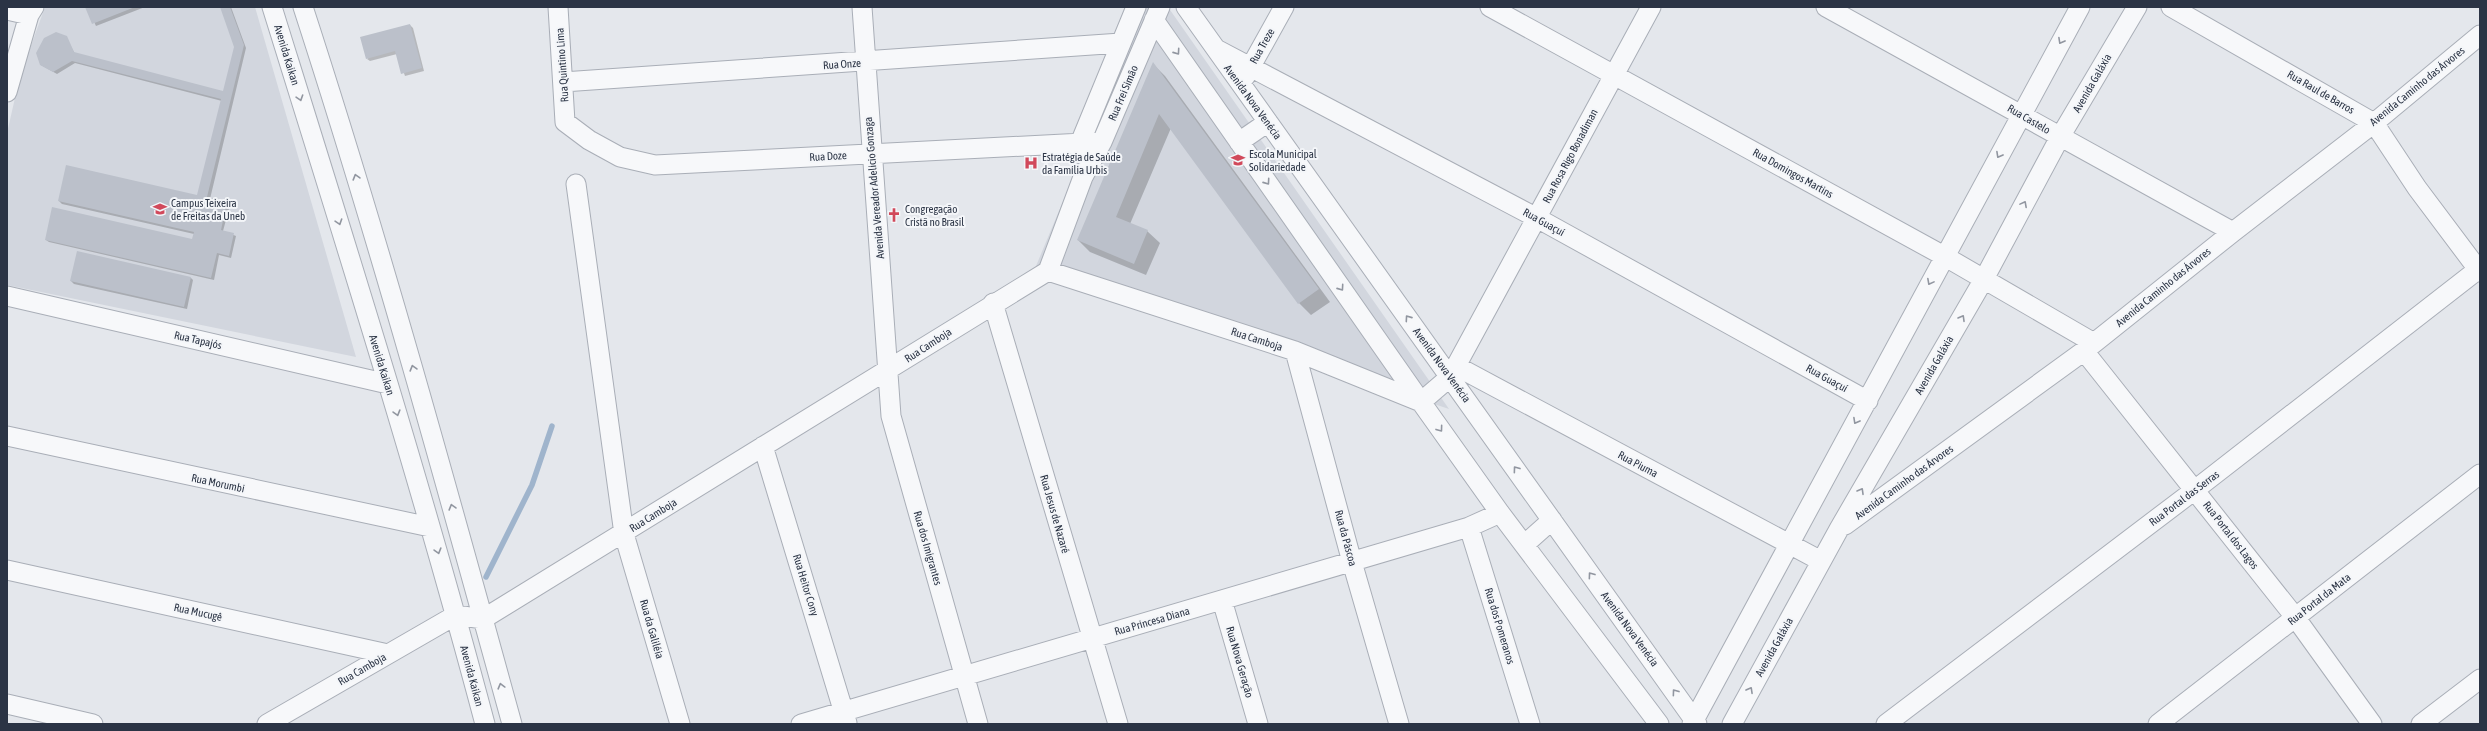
<svg xmlns="http://www.w3.org/2000/svg" width="2487" height="731" font-family="'Asap Condensed',sans-serif">
<style>
.built{fill:#d2d6de}
.shadow{fill:#0003}
.lines{fill:none;stroke-linecap:round;stroke-linejoin:round}
.stream{stroke:#9fb4cc;stroke-width:5.5}
.building{fill:#bbc0ca}
.minor-casing{stroke:#a9aeb7;stroke-width:21}
.minor{stroke:#f7f8fa;stroke-width:19}
.oneway{stroke:#9196a0}
.labels{text-anchor:middle;stroke-width:4;stroke-linejoin:round;paint-order:stroke}
.street-label{font-size:11px;fill:#2b3445;stroke:#f4f6f9}
.poi-label{font-size:11px;fill:#2b3445;stroke:#f4f6f9;text-anchor:start}
</style>
<rect width="100%" height="100%" fill="#e4e7ec"/>
<path class="built" d="M45,7h210l101,350 -349,-72v-152l13,-57z
M1144,7h24l281,402 -279,-93 -134,-50z"/>
<path class="shadow" d="M87,7h58l-49,19z
M221,7h10l15,41 -36,151 17,3 3,3 -7,26 13,5 -5,22 -12,-3 -5,25 -165,-38 -3,-2h147l1,-6 -132,-30 -3,-3 139,-5 24,-95 -147,-38 -18,11 -16,-9 25,-28 9,17 149,38 11,-45z
M410,25l3,3 11,43 -19,5 -8,-22 -27,7 -3,-2z
M1153,64l12,12 165,226 -19,13 -12,-12 -128,-175 -41,96 17,7 13,12 -14,32 -56,-23 -12,-12z
M191,278l2,2 -6,29 -113,-25 -3,-3z"/>
<g class="lines">
<path class="stream" d="M486,577l46,-92 20,-59"/>
</g>
<path class="building" d="M85,7h50l-43,17z
M220,7h10l14,38 -37,152 20,5 -6,28 13,3 -5,23 -12,-3 -6,25 -166,-38 7,-33 140,32 2,-7 -136,-31 8,-36 131,30 24,-96 -149,-38 -19,11 -13,-7 -4,-12 8,-15 12,-6 11,4 7,16 149,39 11,-44z
M410,24l12,44 -21,6 -6,-23 -29,8 -6,-22z
M1153,62l166,227 -21,15 -139,-190 -43,103 32,13 -14,34 -57,-24z
M77,251l114,26 -7,30 -114,-26z"/>
<g class="lines">
<defs>
<path id="minor" d="M272,7c74,238 149,476 213,717
M303,7c77,237 143,477 209,717
M558,7l7,115 24,18 31,17 35,8 447,-23
M862,7l29,409 87,308
M1186,7l511,717
M1490,7l454,249 150,87
M1826,7l407,225
M2171,7l203,116 43,65 63,84
M7,10l22,5
M1154,20l267,382 79,111 159,211
M1218,50l319,168 331,183
M1245,77l39,-70
M563,82l558,-39
M7,92l22,-77 5,-8
M1239,142l29,-20
M1081,154l-1,-11 56,-136
M576,184l48,350 56,190
M1048,271l35,-94 19,-35 58,-135
M7,296l381,88
M993,303l125,421
M1295,351l57,211 47,162
M2084,351l211,266 77,107
M1456,366l365,195
M7,436l423,91
M763,446l84,277
M1845,525l239,-174 149,-119 141,-109 106,-88
M1469,527l61,197
M1524,545l28,-25
M7,570l381,84
M1222,600l36,124
M7,704l86,20
M267,724l189,-109 27,4 565,-348 247,80 126,51 29,-25 6,-11 195,-359
M801,724l668,-197 31,-14
M1692,724l388,-717
M1732,724l107,-195 145,-250 76,-142 77,-130
M1886,724l310,-235 284,-221
M2158,724l322,-250
M2421,724l59,-45"/>
</defs>
<use href="#minor" class="minor-casing"/>
<use href="#minor" class="minor"/>
</g>
<defs><path id="oneway-chevron" d="M-2-3.5L2.5 0L-2 3.5" fill="none" stroke-width="1.6" stroke-linecap="round" stroke-linejoin="round"/></defs>
<g class="oneway">
<use href="#oneway-chevron" transform="translate(2061 41) rotate(119)"/>
<use href="#oneway-chevron" transform="translate(1177 52) rotate(55)"/>
<use href="#oneway-chevron" transform="translate(300 98) rotate(72)"/>
<use href="#oneway-chevron" transform="translate(1999 155) rotate(119)"/>
<use href="#oneway-chevron" transform="translate(356 177) rotate(-106)"/>
<use href="#oneway-chevron" transform="translate(1267 182) rotate(55)"/>
<use href="#oneway-chevron" transform="translate(2024 204) rotate(-62)"/>
<use href="#oneway-chevron" transform="translate(339 222) rotate(72)"/>
<use href="#oneway-chevron" transform="translate(1930 282) rotate(118)"/>
<use href="#oneway-chevron" transform="translate(1341 288) rotate(55)"/>
<use href="#oneway-chevron" transform="translate(1408 318) rotate(-125)"/>
<use href="#oneway-chevron" transform="translate(1962 318) rotate(-60)"/>
<use href="#oneway-chevron" transform="translate(413 368) rotate(-106)"/>
<use href="#oneway-chevron" transform="translate(397 413) rotate(74)"/>
<use href="#oneway-chevron" transform="translate(1856 421) rotate(119)"/>
<use href="#oneway-chevron" transform="translate(1440 429) rotate(54)"/>
<use href="#oneway-chevron" transform="translate(1516 469) rotate(-126)"/>
<use href="#oneway-chevron" transform="translate(1861 491) rotate(-60)"/>
<use href="#oneway-chevron" transform="translate(452 507) rotate(-106)"/>
<use href="#oneway-chevron" transform="translate(438 551) rotate(74)"/>
<use href="#oneway-chevron" transform="translate(1591 575) rotate(-126)"/>
<use href="#oneway-chevron" transform="translate(501 686) rotate(-105)"/>
<use href="#oneway-chevron" transform="translate(1750 690) rotate(-61)"/>
<use href="#oneway-chevron" transform="translate(1675 692) rotate(-126)"/>
</g>
<defs>
<symbol id="school-bare" viewBox="-9 -9 18 18"><path d="M0-5L7-2L0 1L-7-2ZM-4 1L0 2.5L4 1V4Q0 6-4 4Z" fill="#d1495b" stroke="#f4f6f9" stroke-width="2.5" paint-order="stroke"/></symbol>
<symbol id="hospital-bare" viewBox="-9 -9 18 18"><path d="M-5-5h3v3.5h4V-5h3V5h-3V1.5h-4V5h-3Z" fill="#d1495b" stroke="#f4f6f9" stroke-width="2.5" paint-order="stroke"/></symbol>
<symbol id="university-bare" viewBox="-9 -9 18 18"><path d="M0-5L7-2L0 1L-7-2ZM-4 1L0 2.5L4 1V4Q0 6-4 4Z" fill="#d1495b" stroke="#f4f6f9" stroke-width="2.5" paint-order="stroke"/></symbol>
<symbol id="church-bare" viewBox="-9 -9 18 18"><path d="M-1.2-6h2.4v3.5h3.3v2.4h-3.3V6h-2.4V-.1h-3.3v-2.4h3.3Z" fill="#d1495b" stroke="#f4f6f9" stroke-width="2.5" paint-order="stroke"/></symbol>
</defs>
<g fill-rule="evenodd">
<use href="#school-bare" x="1228" y="150" width="20" height="20"/>
<use href="#hospital-bare" x="1021" y="153" width="20" height="20"/>
<use href="#university-bare" x="150" y="199" width="20" height="20"/>
<use href="#church-bare" x="884" y="205" width="20" height="20"/>
</g>
<g class="labels">
<g class="street-label">
<text transform="translate(1262 46) rotate(-61)" y="4">Rua Treze</text>
<text transform="translate(287 55) rotate(73)" y="4">Avenida Kaikan</text>
<text transform="translate(842 64) rotate(-4)" y="4">Rua Onze</text>
<text transform="translate(562 65) rotate(-94)" y="4">Rua Quintino Lima</text>
<text transform="translate(2092 83) rotate(-60)" y="4">Avenida Galáxia</text>
<text transform="translate(2417 86) rotate(-39)" y="4">Avenida Caminho das Árvores</text>
<text transform="translate(2321 92) rotate(30)" y="4">Rua Raul de Barros</text>
<text transform="translate(1123 93) rotate(-67)" y="4">Rua Frei Simão</text>
<text transform="translate(1253 102) rotate(54)" y="4">Avenida Nova Venécia</text>
<text transform="translate(2029 119) rotate(30)" y="4">Rua Castelo</text>
<text transform="translate(828 156) rotate(-3)" y="4">Rua Doze</text>
<text transform="translate(1570 156) rotate(-62)" y="4">Rua Rosa Rigo Bonadiman</text>
<text transform="translate(1793 173) rotate(29)" y="4">Rua Domingos Martins</text>
<text transform="translate(874 188) rotate(-95)" y="4">Avenida Vereador Adelicio Gonzaga</text>
<text transform="translate(1544 222) rotate(29)" y="4">Rua Guaçuí</text>
<text transform="translate(2163 287) rotate(-39)" y="4">Avenida Caminho das Árvores</text>
<text transform="translate(1257 339) rotate(18)" y="4">Rua Camboja</text>
<text transform="translate(198 340) rotate(13)" y="4">Rua Tapajós</text>
<text transform="translate(928 345) rotate(-33)" y="4">Rua Camboja</text>
<text transform="translate(382 365) rotate(73)" y="4">Avenida Kaikan</text>
<text transform="translate(1442 365) rotate(54)" y="4">Avenida Nova Venécia</text>
<text transform="translate(1934 365) rotate(-60)" y="4">Avenida Galáxia</text>
<text transform="translate(1827 378) rotate(29)" y="4">Rua Guaçuí</text>
<text transform="translate(1638 464) rotate(28)" y="4">Rua Piuma</text>
<text transform="translate(1904 482) rotate(-36)" y="4">Avenida Caminho das Árvores</text>
<text transform="translate(218 483) rotate(12)" y="4">Rua Morumbi</text>
<text transform="translate(2184 498) rotate(-37)" y="4">Rua Portal das Serras</text>
<text transform="translate(1055 514) rotate(74)" y="4">Rua Jesus de Nazaré</text>
<text transform="translate(653 515) rotate(-32)" y="4">Rua Camboja</text>
<text transform="translate(2231 535) rotate(52)" y="4">Rua Portal dos Lagos</text>
<text transform="translate(1346 538) rotate(75)" y="4">Rua da Páscoa</text>
<text transform="translate(928 548) rotate(74)" y="4">Rua dos Imigrantes</text>
<text transform="translate(806 585) rotate(73)" y="4">Rua Heitor Cony</text>
<text transform="translate(2319 599) rotate(-38)" y="4">Rua Portal da Mata</text>
<text transform="translate(198 612) rotate(12)" y="4">Rua Mucugê</text>
<text transform="translate(1152 621) rotate(-16)" y="4">Rua Princesa Diana</text>
<text transform="translate(1500 626) rotate(73)" y="4">Rua dos Pomeranos</text>
<text transform="translate(652 629) rotate(74)" y="4">Rua da Galiléia</text>
<text transform="translate(1630 629) rotate(54)" y="4">Avenida Nova Venécia</text>
<text transform="translate(1774 647) rotate(-61)" y="4">Avenida Galáxia</text>
<text transform="translate(1240 662) rotate(74)" y="4">Rua Nova Geração</text>
<text transform="translate(362 669) rotate(-30)" y="4">Rua Camboja</text>
<text transform="translate(472 676) rotate(75)" y="4">Avenida Kaikan</text>
</g>
<g class="poi-label">
<text x="1249" y="158">Escola Municipal<tspan x="1249" dy="13">Solidariedade</tspan></text>
<text x="1042" y="161">Estratégia de Saúde<tspan x="1042" dy="13">da Família Urbis</tspan></text>
<text x="171" y="207">Campus Teixeira<tspan x="171" dy="13">de Freitas da Uneb</tspan></text>
<text x="905" y="213">Congregação<tspan x="905" dy="13">Cristã no Brasil</tspan></text>
</g>
</g>
<rect width="2487" height="731" fill="none" stroke="#2b3445" stroke-width="16"/>
</svg>
